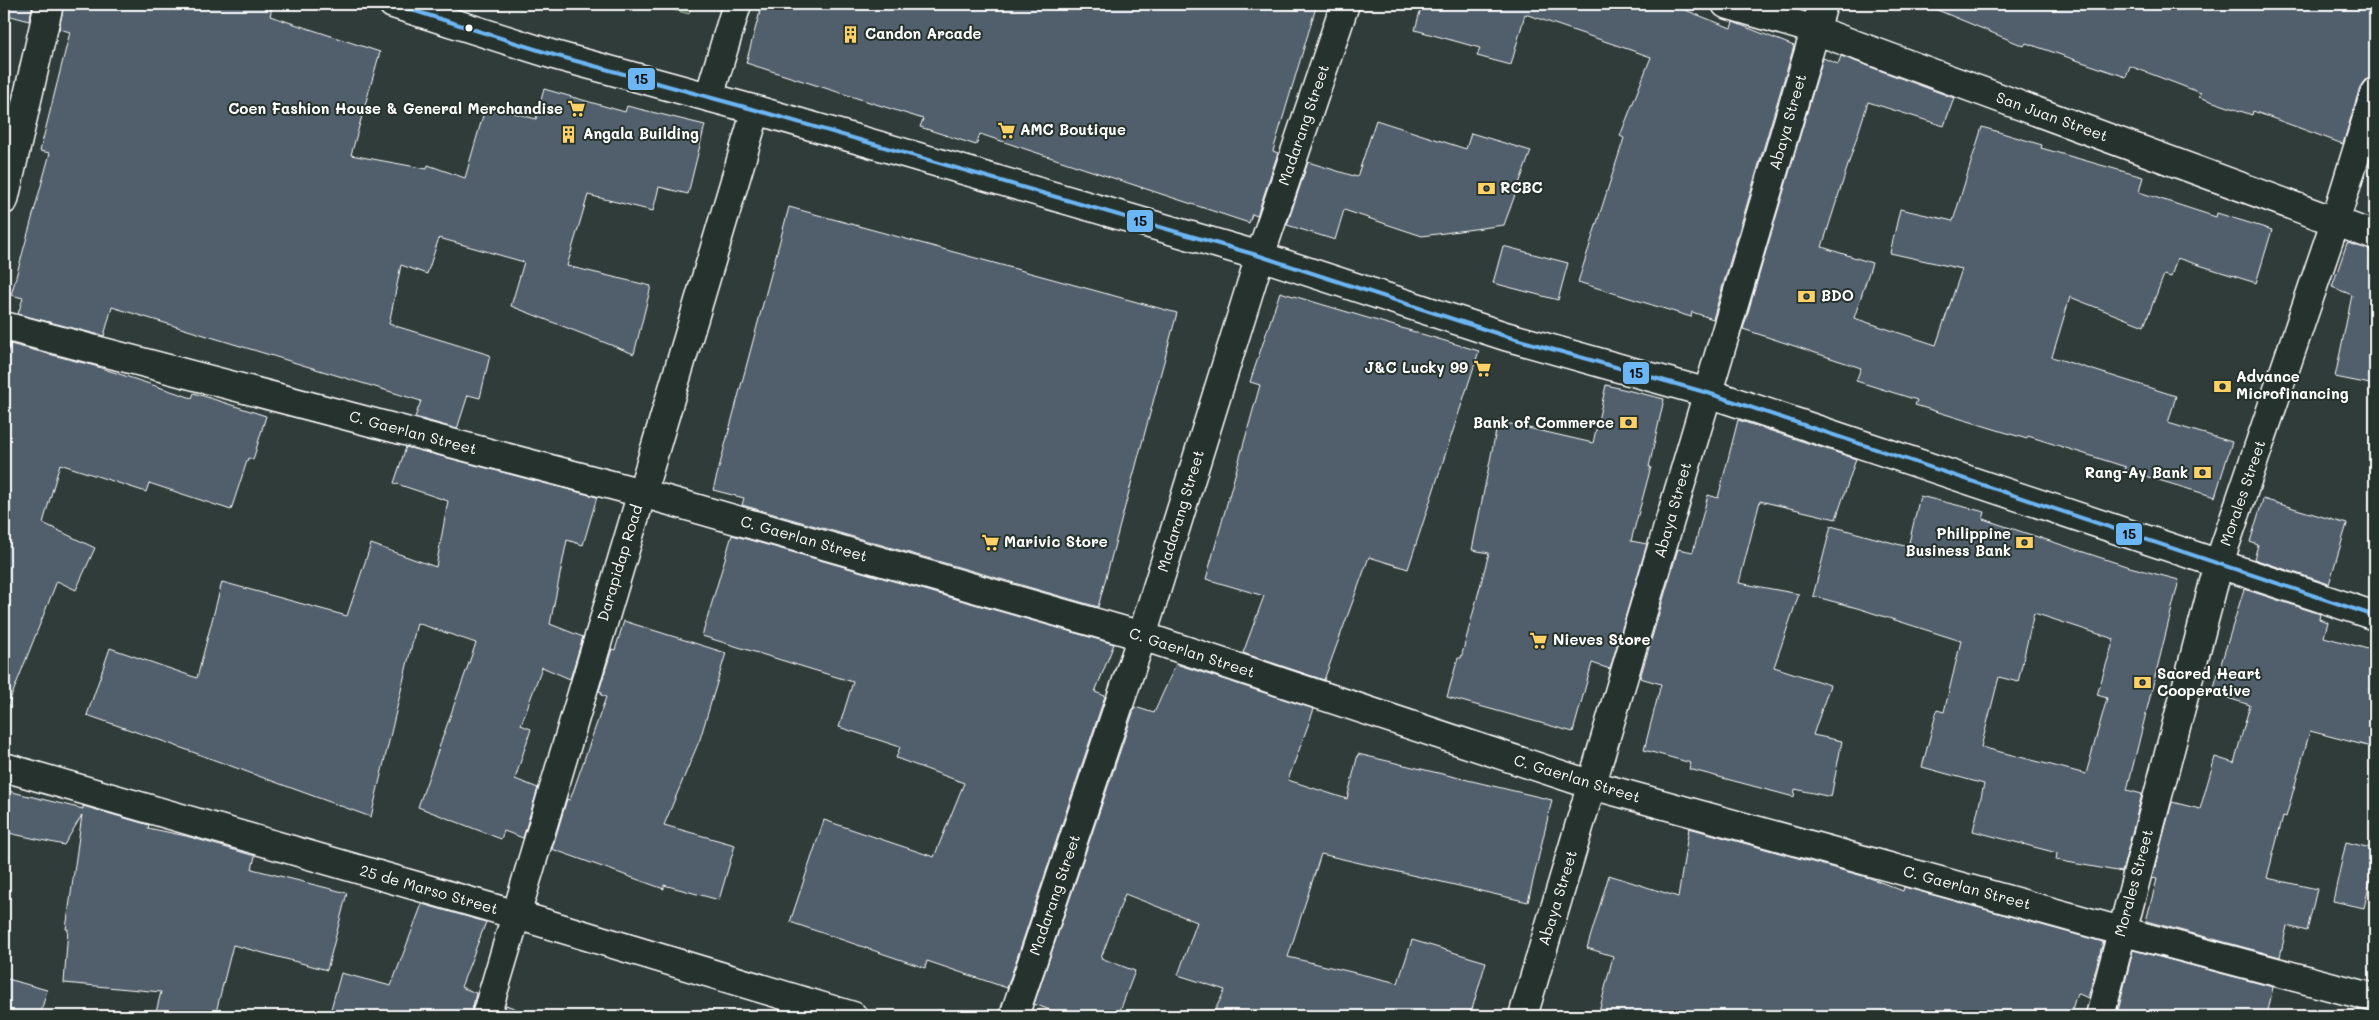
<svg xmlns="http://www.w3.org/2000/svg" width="2379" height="1020" font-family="Mali,sans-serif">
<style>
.green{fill:#536f57;stroke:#a9b7ab}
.building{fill:#515f6c;stroke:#fff;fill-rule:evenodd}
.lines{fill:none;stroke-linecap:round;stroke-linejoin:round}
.street-casing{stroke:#fff;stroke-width:31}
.secondary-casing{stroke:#fff;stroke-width:31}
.primary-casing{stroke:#fff;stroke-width:31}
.street{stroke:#26332d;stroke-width:28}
.secondary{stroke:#26332d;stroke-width:28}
.primary{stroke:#26332d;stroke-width:28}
.bus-1-casing{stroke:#26332d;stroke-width:8}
.bus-1{stroke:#6db6f5;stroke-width:4}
.bus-dot{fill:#fff;stroke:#26332d;stroke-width:2}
.labels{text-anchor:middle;stroke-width:4;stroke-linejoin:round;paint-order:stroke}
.poi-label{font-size:15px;font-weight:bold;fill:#fff;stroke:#26332d;text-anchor:start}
.street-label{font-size:15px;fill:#fff;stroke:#26332d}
.line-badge{stroke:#26332d;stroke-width:2}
.pale-badge-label{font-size:14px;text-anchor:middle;font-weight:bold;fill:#111}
</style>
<rect width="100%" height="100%" fill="#2f3c3a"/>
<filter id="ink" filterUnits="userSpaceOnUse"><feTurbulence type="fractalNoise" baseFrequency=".02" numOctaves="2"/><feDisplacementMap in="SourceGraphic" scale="10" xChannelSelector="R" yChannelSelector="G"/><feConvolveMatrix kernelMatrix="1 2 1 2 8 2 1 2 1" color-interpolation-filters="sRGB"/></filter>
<g filter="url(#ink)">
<path class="green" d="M650,4h42l-3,10z"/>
<path class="building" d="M4,4h29l-4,17 -25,-7z
M64,4h209l-3,12 110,36 -29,103 76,14 1,-4 37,13 21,-73 50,14 8,-30 81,23 2,-6 78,19 -17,69 -29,-7 -6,24 -65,-16 -21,71 84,20 -17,68 -123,-48 13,-44 -85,-24 -12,36 -26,-9 -12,59 101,31 -10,43 -12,-3 -11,34 -42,-12 6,-16 -309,-94 -8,29 -86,-22 5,-16 -12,-3 39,-142 -10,-2 30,-119 -11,-3z
M762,4h555l-44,147 5,2 -21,63 -5,-2 -3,9 -269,-89 -4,11 -56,-18 3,-8 -177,-56z
M1422,4h248l61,24 2,-6 61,24 -81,273 -21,-7 -1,5 -113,-35 46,-144 -4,-2 31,-79 -126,-43 -14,51 -34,-9 3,-8 -65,-18z
M1923,4h452v73l-10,3 -5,7 -17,57 -90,-33 -1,4 -53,-18 2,-4 -71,-27 -4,11 -100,-34 -2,3z
M1841,56l113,42 -10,28 -76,-24 -46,145 50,16 -18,55 82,27 26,-76 -72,-16 10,-44 53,12 29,-94 60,18 -1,3 102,29 -4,15 77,25 1,-4 55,17 -16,53 -79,-25 -6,19 -7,-2 -20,51 -74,-29 -18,60 124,39 -8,27 64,19 -17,55 -90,-27 1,-3 -98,-31 -1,3 -112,-34 2,-5 -61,-19 5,-13 -118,-39 80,-271 15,6z
M1376,120l90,29 5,-16 60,18 -27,74 -82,11 -78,-26 -9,30 -48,-15 21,-63 49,15z
M789,207l388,106 -79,294 -356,-102 2,-7 -31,-8z
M2347,243l28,8v134l-40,-8 17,-82 -20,-8z
M1503,246l65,17 -10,37 -65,-17z
M1280,292l199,59 -71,218 -39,-12 -45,123 -81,-27 21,-57 -58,-17 54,-194 -10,-3z
M10,344l85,22 97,32 2,-5 72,23 -13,44 -5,-2 -17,52 -82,-27 -3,9 -86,-28 -17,59 52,25 -19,42 -19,-9 -51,129h-2v-345z
M1606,385l58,14 -15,68h2l-20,74 16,3 -37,125 -18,-6 -19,69 -126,-35 11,-39h3l28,-105 -17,-3 26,-129 95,22z
M1738,420l118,39 -20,60 -76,-18 -21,82 60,11 -25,73 56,18 -17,50 29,6 -11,56 -36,-8 -1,8 -105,-28 2,-6 -47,-13 17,-66 -21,-6 38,-129 15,3 15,-57 10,3z
M406,447l191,50 -14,48 -16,-5 -17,84 33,13 -13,42 -28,-12 -21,58 10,4 -16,50 23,9 -15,50 -19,-7 -3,8 -83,-32 58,-164 -59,-20 -46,194 -206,-75 -78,-27 23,-67 87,30 25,-96 125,34 24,-72 65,23 12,-66 -54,-18z
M1920,496l65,16 -2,7 143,47 53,14 -52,210 15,4 -20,78 -66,-12 1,-7 -84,-22 11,-47 -62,-17 15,-57 7,2 17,-71 -104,-33 -44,-12 18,-70 77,21zM2034,613l80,26 -17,56 10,3 -21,76 -105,-27 18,-70 19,5z
M2263,499l84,25 -18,60 -75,-25 4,-14 -8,-3z
M732,535l382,109 -19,48 10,4 -98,292 -80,-27 -2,7 -135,-46 34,-102 110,37 30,-74 -68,-25 4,-11 -61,-20 14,-45 -151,-46z
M2244,589l76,25 -1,5 9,3 -4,15 51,14v97l-65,-17 -24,86 -3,-1 -16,62 50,11 -10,42 -20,-5 -7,31 -134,-36 11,-42 -5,-1 20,-76 28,7 15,-52 19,6 16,-58 -38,-12z
M624,621l102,32 -26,86 -36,86 71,20 -16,55 -55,-15v4l-112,-40 15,-50 3,1 36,-103 -5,-2 1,-3 -3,-1 13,-42 3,1z
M1176,664l138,45 -26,71 59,19 11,-45 194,46 -24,102 -207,-48 -33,103 110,26 14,-43 74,22 -16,54h-258l13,-26 -47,-15 19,-53 -72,-28 -24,64 34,13 -17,45h-52l-32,-12 101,-297 19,6z
M8,791l75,18v-3l66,19 -1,3 38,8 69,20 -3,13 95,24 -20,77 -94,-25 -18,71h-60l6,-24 -97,-9 4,-54h-2l16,-114 -18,30 -60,-13v-24z
M1689,828l181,50 33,13 1,-4 199,55 -15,56 -11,-5 -7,23h-472l15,-60 -26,-8 22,-73 69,22z
M2346,842l29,7v11l-11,48 -31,-7z
M422,904l64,18 -25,65 15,6 -5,23h-142l12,-43 50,13z
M2133,950l140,37 -6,29h-137l-12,-5z
M4,978l43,12 -7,26h-36z
M506,1005l24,9 -1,2h-27z"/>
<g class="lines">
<defs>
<path id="street" d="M1726,4l89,26 560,206
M709,97l28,-93
M4,200l45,-196
M4,326l638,167 500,143 450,149 529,146 254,67
M4,767l513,148 336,101
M1014,1016l128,-380 118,-380 85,-252
M1523,1016l300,-1012
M2100,1016l119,-453 116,-341 40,-130"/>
<path id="secondary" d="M486,1016l270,-906"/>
<path id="primary" d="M393,4l161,51 202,55 504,146 245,80 203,57 667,223"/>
</defs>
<use href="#street" class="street-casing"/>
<use href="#secondary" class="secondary-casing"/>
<use href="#primary" class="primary-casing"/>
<use href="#street" class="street"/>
<use href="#secondary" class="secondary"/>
<use href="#primary" class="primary"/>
<defs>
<path id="bus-1" d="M393,4l161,51 202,55 504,146 245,80 203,57 667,223"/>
</defs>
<use href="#bus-1" class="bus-1-casing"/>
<use href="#bus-1" class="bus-1"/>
</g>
</g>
<defs>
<symbol id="building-bare" viewBox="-9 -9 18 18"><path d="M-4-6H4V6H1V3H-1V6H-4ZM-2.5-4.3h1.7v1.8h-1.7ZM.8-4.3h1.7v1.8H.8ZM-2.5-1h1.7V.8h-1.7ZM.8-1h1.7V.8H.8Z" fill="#ffd166" stroke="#26332d" stroke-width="2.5" paint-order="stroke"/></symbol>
<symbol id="supermarket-bare" viewBox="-9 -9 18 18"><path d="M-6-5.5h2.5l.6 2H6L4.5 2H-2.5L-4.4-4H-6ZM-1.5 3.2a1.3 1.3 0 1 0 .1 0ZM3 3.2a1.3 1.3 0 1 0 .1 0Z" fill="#ffd166" stroke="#26332d" stroke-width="2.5" paint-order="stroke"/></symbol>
<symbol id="bank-bare" viewBox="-9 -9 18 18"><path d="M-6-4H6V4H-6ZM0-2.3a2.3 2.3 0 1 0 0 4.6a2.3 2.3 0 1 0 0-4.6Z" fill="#ffd166" stroke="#26332d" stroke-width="2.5" paint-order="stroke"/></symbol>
</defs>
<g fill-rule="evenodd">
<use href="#building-bare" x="838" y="22" width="25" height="25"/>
<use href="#supermarket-bare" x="564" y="96" width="25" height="25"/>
<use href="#supermarket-bare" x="994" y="118" width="25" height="25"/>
<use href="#building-bare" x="556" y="122" width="25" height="25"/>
<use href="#bank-bare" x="1474" y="176" width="25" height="25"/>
<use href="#bank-bare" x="1794" y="284" width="25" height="25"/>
<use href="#supermarket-bare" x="1470" y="356" width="25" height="25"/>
<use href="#bank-bare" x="2210" y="374" width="25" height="25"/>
<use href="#bank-bare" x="1616" y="410" width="25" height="25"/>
<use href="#bank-bare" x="2190" y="460" width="25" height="25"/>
<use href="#supermarket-bare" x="978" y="530" width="25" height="25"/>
<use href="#bank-bare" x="2012" y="530" width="25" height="25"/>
<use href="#supermarket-bare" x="1526" y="628" width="25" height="25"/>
<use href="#bank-bare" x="2130" y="670" width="25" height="25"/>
</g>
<circle class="bus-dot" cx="469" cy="28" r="4.5"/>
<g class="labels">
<g class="poi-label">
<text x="865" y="39">Candon Arcade</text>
<text x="563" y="114" text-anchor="end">Coen Fashion House &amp; General Merchandise</text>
<text x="1020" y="135">AMC Boutique</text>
<text x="583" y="139">Angala Building</text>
<text x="1500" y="193">RCBC</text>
<text x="1821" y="301">BDO</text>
<text x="1468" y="373" text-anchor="end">J&amp;C Lucky 99</text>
<text x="2236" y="382">Advance<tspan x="2236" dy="17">Microfinancing</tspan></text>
<text x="1614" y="428" text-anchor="end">Bank of Commerce</text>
<text x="2188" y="478" text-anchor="end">Rang-Ay Bank</text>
<text x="2011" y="539" text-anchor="end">Philippine<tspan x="2011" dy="17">Business Bank</tspan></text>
<text x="1004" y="547">Marivic Store</text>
<text x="1553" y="645">Nieves Store</text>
<text x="2157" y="679">Sacred Heart<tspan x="2157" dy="17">Cooperative</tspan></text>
</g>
<g class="street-label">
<text transform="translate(2052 117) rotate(20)" y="5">San Juan Street</text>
<text transform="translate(1788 122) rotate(-74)" y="5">Abaya Street</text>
<text transform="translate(1304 125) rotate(-71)" y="5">Madarang Street</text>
<text transform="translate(413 433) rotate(15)" y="5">C. Gaerlan Street</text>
<text transform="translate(2243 493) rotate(-71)" y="5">Morales Street</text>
<text transform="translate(1673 510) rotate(-74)" y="5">Abaya Street</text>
<text transform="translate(1181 511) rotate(-73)" y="5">Madarang Street</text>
<text transform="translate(804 539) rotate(16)" y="5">C. Gaerlan Street</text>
<text transform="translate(620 563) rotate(-73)" y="5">Darapidap Road</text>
<text transform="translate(1192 653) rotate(18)" y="5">C. Gaerlan Street</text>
<text transform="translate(1577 779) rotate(17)" y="5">C. Gaerlan Street</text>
<text transform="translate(2134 883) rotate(-75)" y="5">Morales Street</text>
<text transform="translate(1967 888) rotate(15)" y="5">C. Gaerlan Street</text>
<text transform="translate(429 890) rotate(16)" y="5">25 de Marso Street</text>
<text transform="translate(1055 895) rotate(-71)" y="5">Madarang Street</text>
<text transform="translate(1558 898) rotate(-73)" y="5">Abaya Street</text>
</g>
</g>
<g class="line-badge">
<rect x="627" y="67" width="29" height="24" rx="5" fill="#6db6f5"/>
<rect x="1126" y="209" width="28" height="24" rx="5" fill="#6db6f5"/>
<rect x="1622" y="361" width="28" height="24" rx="5" fill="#6db6f5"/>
<rect x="2115" y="522" width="28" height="24" rx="5" fill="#6db6f5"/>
</g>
<g class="pale-badge-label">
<text x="641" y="84">15</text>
<text x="1140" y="226">15</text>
<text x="1636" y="378">15</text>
<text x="2129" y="539">15</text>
</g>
<rect width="2379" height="1020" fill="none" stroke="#26332d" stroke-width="20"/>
<rect x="10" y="10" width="2359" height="1000" fill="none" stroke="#fff" stroke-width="2" filter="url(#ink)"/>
</svg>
